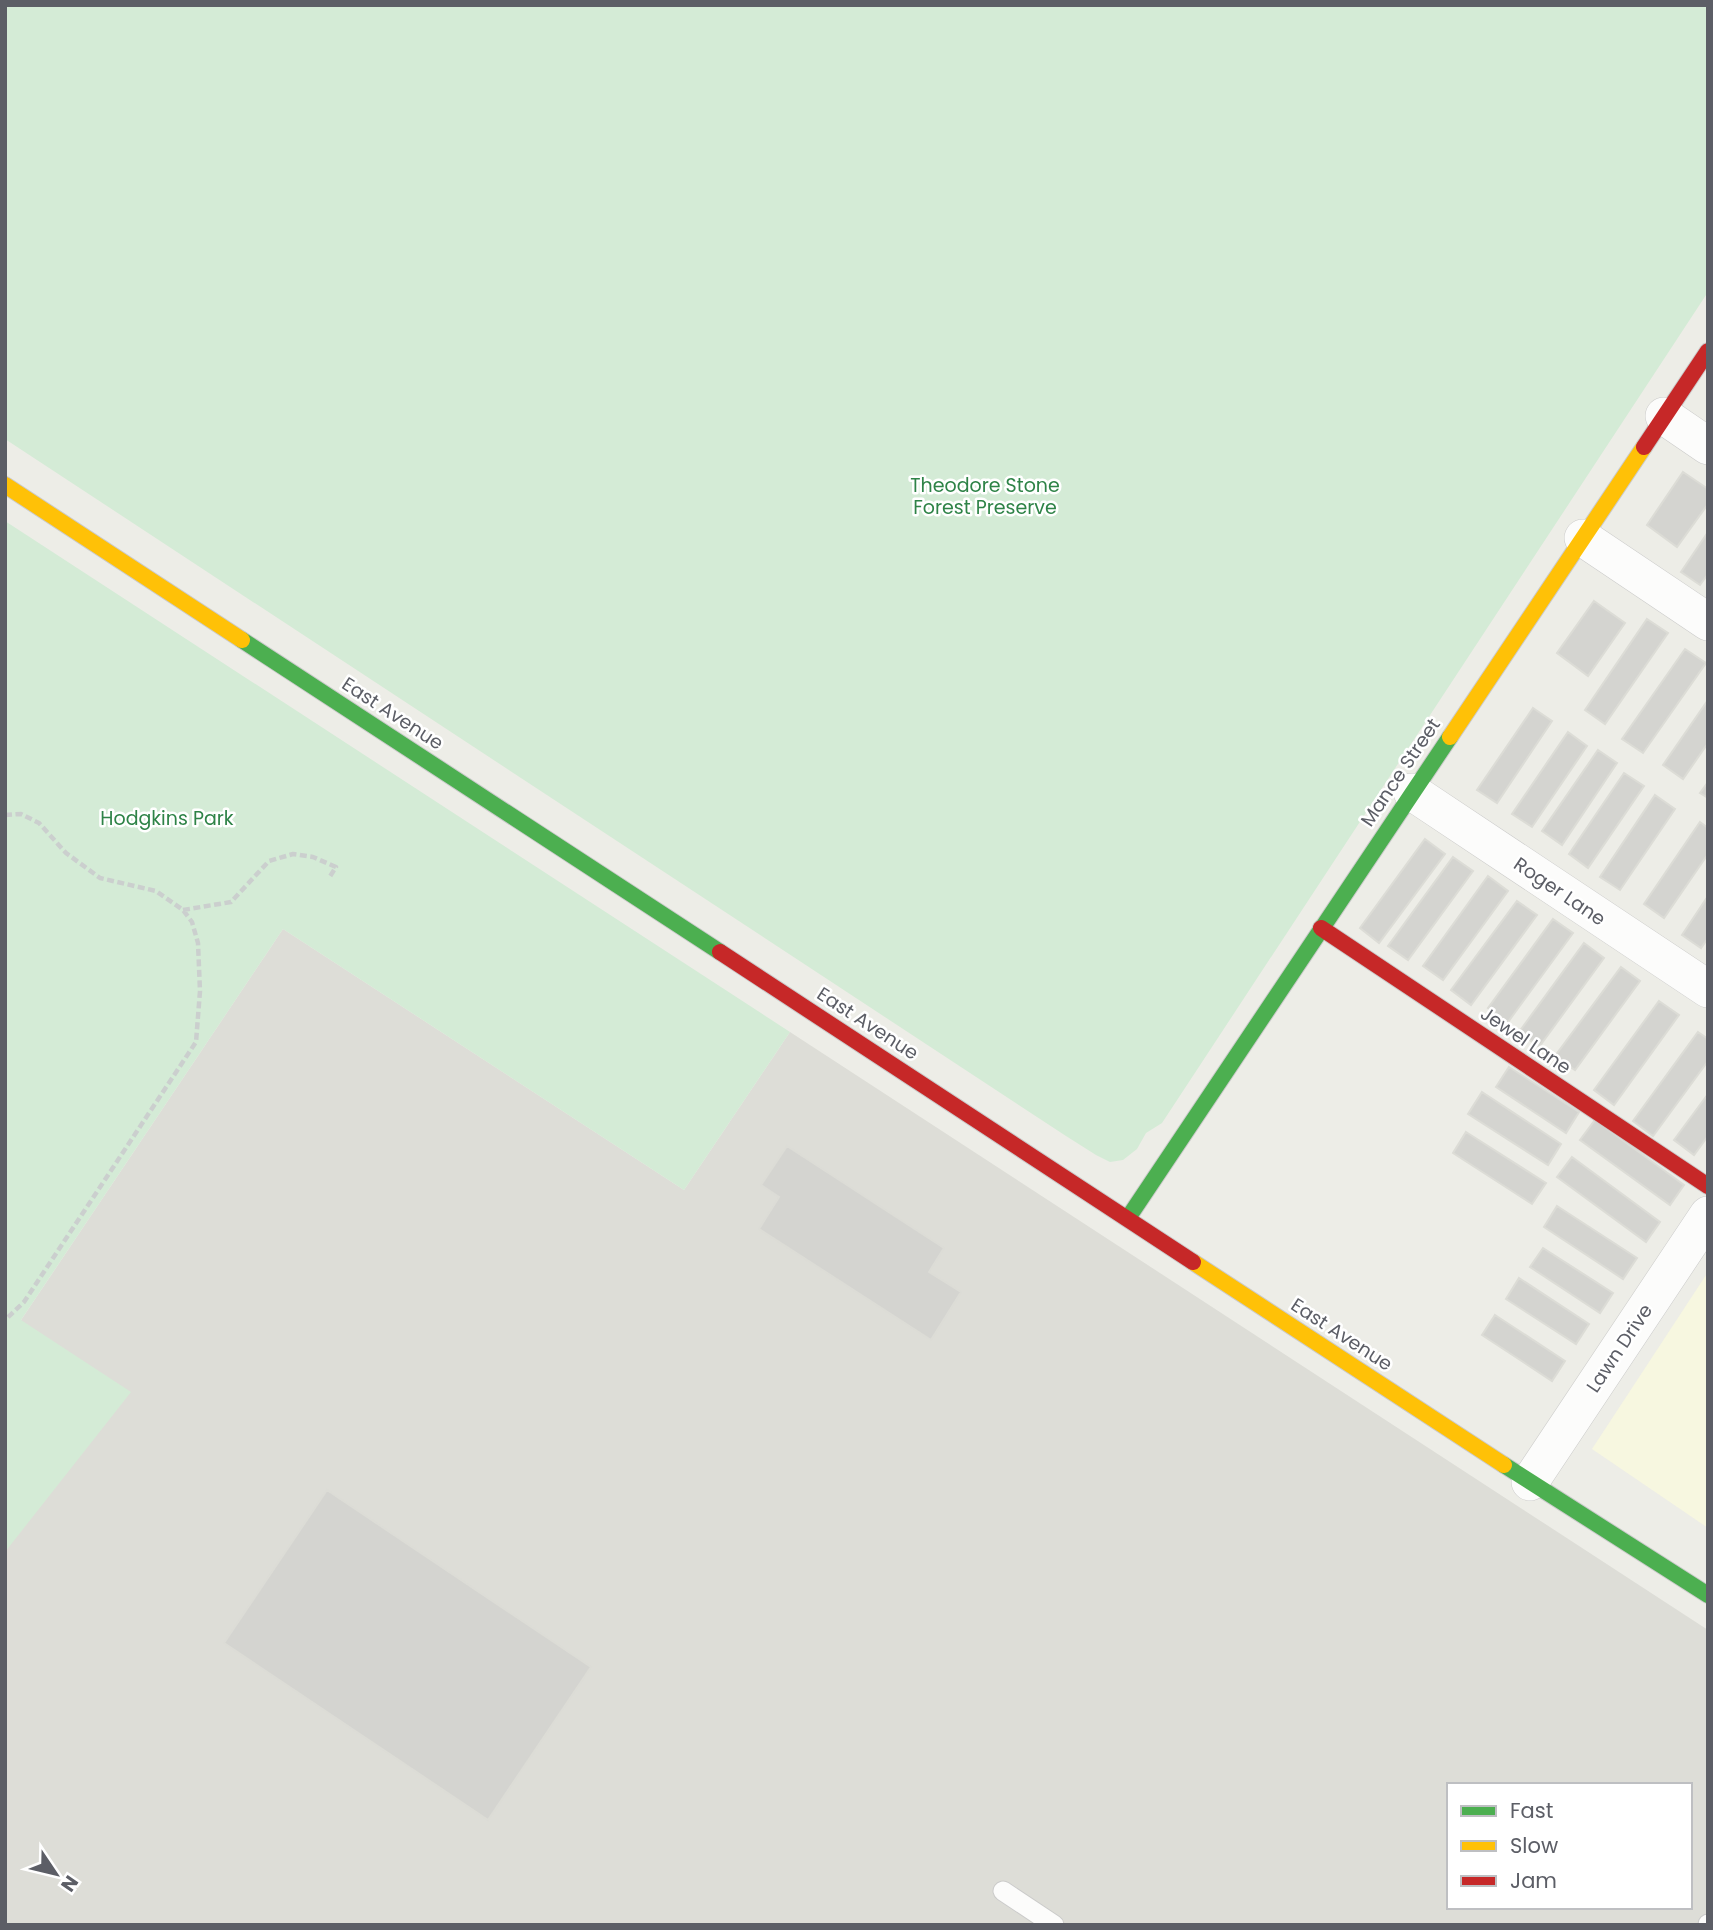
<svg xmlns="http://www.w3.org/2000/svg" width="1713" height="1930" font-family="Poppins,sans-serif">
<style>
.commercial{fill:#f7f7e0}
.industrial{fill:#ddddd7;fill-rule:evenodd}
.green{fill:#d4ebd6}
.building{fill:#d4d4d0;stroke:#dcdcd6;stroke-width:2}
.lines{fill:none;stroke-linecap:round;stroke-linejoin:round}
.lane-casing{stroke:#cbcbca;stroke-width:21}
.street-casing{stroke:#cbcbca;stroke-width:38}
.fast-casing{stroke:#cbcbcb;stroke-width:18}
.slow-casing{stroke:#cbcbcb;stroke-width:18}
.jam-casing{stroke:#cbcbcb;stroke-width:18}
.path{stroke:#cbcfce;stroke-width:4.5;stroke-dasharray:7 3.5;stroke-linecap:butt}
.lane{stroke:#fcfcfb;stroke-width:19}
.street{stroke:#fcfcfb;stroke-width:37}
.fast{stroke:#4caf50;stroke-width:16}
.slow{stroke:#ffc107;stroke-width:16}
.jam{stroke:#c62828;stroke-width:16}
.labels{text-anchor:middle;stroke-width:5;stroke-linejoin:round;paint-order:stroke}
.park-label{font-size:19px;fill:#2e8347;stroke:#fff}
.street-label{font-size:19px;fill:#5c5e66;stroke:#fff}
</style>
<rect width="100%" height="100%" fill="#edede7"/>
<path class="commercial" d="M1708,1272v256l-116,-79z"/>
<path class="industrial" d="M283,929l401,261 106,-158 918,598v295h-1703v-581zM1449,1785h241v122h-241z"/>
<path class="green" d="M5,5h1703v287l-546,831 -16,10 -9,16 -14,11 -13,2 -14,-7 -30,-19 -1061,-697z
M5,521l785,511 -106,158 -401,-261 -262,391 110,72 -126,160z"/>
<path class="building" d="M1683,472l25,17v15l-31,43 -30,-22z
M1708,532v42l-8,11 -19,-13z
M1594,601l31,22 -37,53 -31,-23z
M1647,619l21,14 -63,91 -20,-14z
M1685,649l21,14 -63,90 -21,-14z
M1708,700v43l-25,36 -20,-14z
M1533,708l19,13 -55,82 -20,-13z
M1568,732l19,14 -55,81 -20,-13z
M1598,750l19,13 -55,82 -20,-14z
M1624,773l20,13 -56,82 -19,-14z
M1708,782v16l-8,-5z
M1655,795l20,14 -55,81 -20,-13z
M1700,822l8,6v26l-44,64 -20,-14z
M1425,839l20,15 -66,89 -19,-15z
M1453,857l20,14 -65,89 -20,-14z
M1488,876l20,15 -65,89 -20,-14z
M1708,896v42l-7,10 -19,-13z
M1517,901l20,14 -66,90 -20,-15z
M1553,919l20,14 -65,89 -20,-14z
M1584,943l20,15 -65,89 -20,-15z
M1621,967l19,14 -65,89 -20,-14z
M1659,1001l20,14 -65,90 -20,-15z
M1698,1032l10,7v22l-55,75 -20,-15z
M1509,1067l70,45 -13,21 -70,-46z
M1482,1092l79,52 -13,21 -80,-51z
M1708,1094v42l-14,19 -20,-15z
M1595,1120l89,65 -14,20 -90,-65z
M1466,1132l80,51 -14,21 -79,-51z
M787,1146l157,102 -15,24 32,20 -30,48 -172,-111 20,-32 -18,-12z
M1572,1157l88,65 -14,20 -89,-65z
M1557,1206l80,52 -14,21 -79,-52z
M1543,1248l70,45 -13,20 -70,-46z
M1519,1278l70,46 -13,20 -70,-45z
M1495,1315l70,46 -13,20 -70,-46z
M327,1490l264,177 -103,153 -264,-177z"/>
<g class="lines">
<defs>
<path id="lane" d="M1003,1891l51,34
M1708,1925v-1"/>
<path id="street" d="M1664,416l44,30
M1583,538l125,84
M1412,792l296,197
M1530,1482l178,-267"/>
<path id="fast" d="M242,640l478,312
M1128,1218l322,-481
M1504,1465l204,130"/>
<path id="slow" d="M5,485l237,155
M1450,737l194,-290
M1193,1262l311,203"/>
<path id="jam" d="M1644,447l64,-96
M1321,928l387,258
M720,952l473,310"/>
</defs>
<use href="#lane" class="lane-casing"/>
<use href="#street" class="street-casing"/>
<use href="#fast" class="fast-casing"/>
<use href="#slow" class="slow-casing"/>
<use href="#jam" class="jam-casing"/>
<path class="path" d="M5,815l16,-1 18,9 27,30 34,25 56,13 27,19 9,12 6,21 2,48 -4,51 -172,260 -19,18
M183,910l48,-8 38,-41 24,-7 20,3 23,10 -7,11"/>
<use href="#lane" class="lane"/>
<use href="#street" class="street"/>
<use href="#fast" class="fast"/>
<use href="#slow" class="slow"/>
<use href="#jam" class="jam"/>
</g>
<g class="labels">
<g class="park-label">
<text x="985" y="492">Theodore Stone<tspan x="985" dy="22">Forest Preserve</tspan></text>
<text x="167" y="825">Hodgkins Park</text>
</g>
<g class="street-label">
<text transform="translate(393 713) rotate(33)" y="7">East Avenue</text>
<text transform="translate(1400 772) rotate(-56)" y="7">Mance Street</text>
<text transform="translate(1560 891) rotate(34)" y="7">Roger Lane</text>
<text transform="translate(868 1023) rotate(33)" y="7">East Avenue</text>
<text transform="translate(1526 1040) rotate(34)" y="7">Jewel Lane</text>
<text transform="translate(1342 1334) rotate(33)" y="7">East Avenue</text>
<text transform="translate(1619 1348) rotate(-56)" y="7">Lawn Drive</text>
</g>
</g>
<rect width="1713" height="1930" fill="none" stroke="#5c5e66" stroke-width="14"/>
<rect x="1447" y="1783" width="245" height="126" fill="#ffffff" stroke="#bebfc2" stroke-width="2"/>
<rect x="1461" y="1806" width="35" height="10" fill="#4caf50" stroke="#bebfc2" stroke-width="2"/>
<text x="1510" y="1818" font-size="21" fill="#5c5e66">Fast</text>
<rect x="1461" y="1841" width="35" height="10" fill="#ffc107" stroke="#bebfc2" stroke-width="2"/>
<text x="1510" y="1853" font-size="21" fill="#5c5e66">Slow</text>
<rect x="1461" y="1876" width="35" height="10" fill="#c62828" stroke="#bebfc2" stroke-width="2"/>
<text x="1510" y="1888" font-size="21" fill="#5c5e66">Jam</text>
<g transform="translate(56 1874) rotate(125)" stroke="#ffffff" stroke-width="5" paint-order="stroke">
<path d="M0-5L12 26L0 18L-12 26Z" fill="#5c5e66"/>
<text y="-10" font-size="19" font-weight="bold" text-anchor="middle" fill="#5c5e66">N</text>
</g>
</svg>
